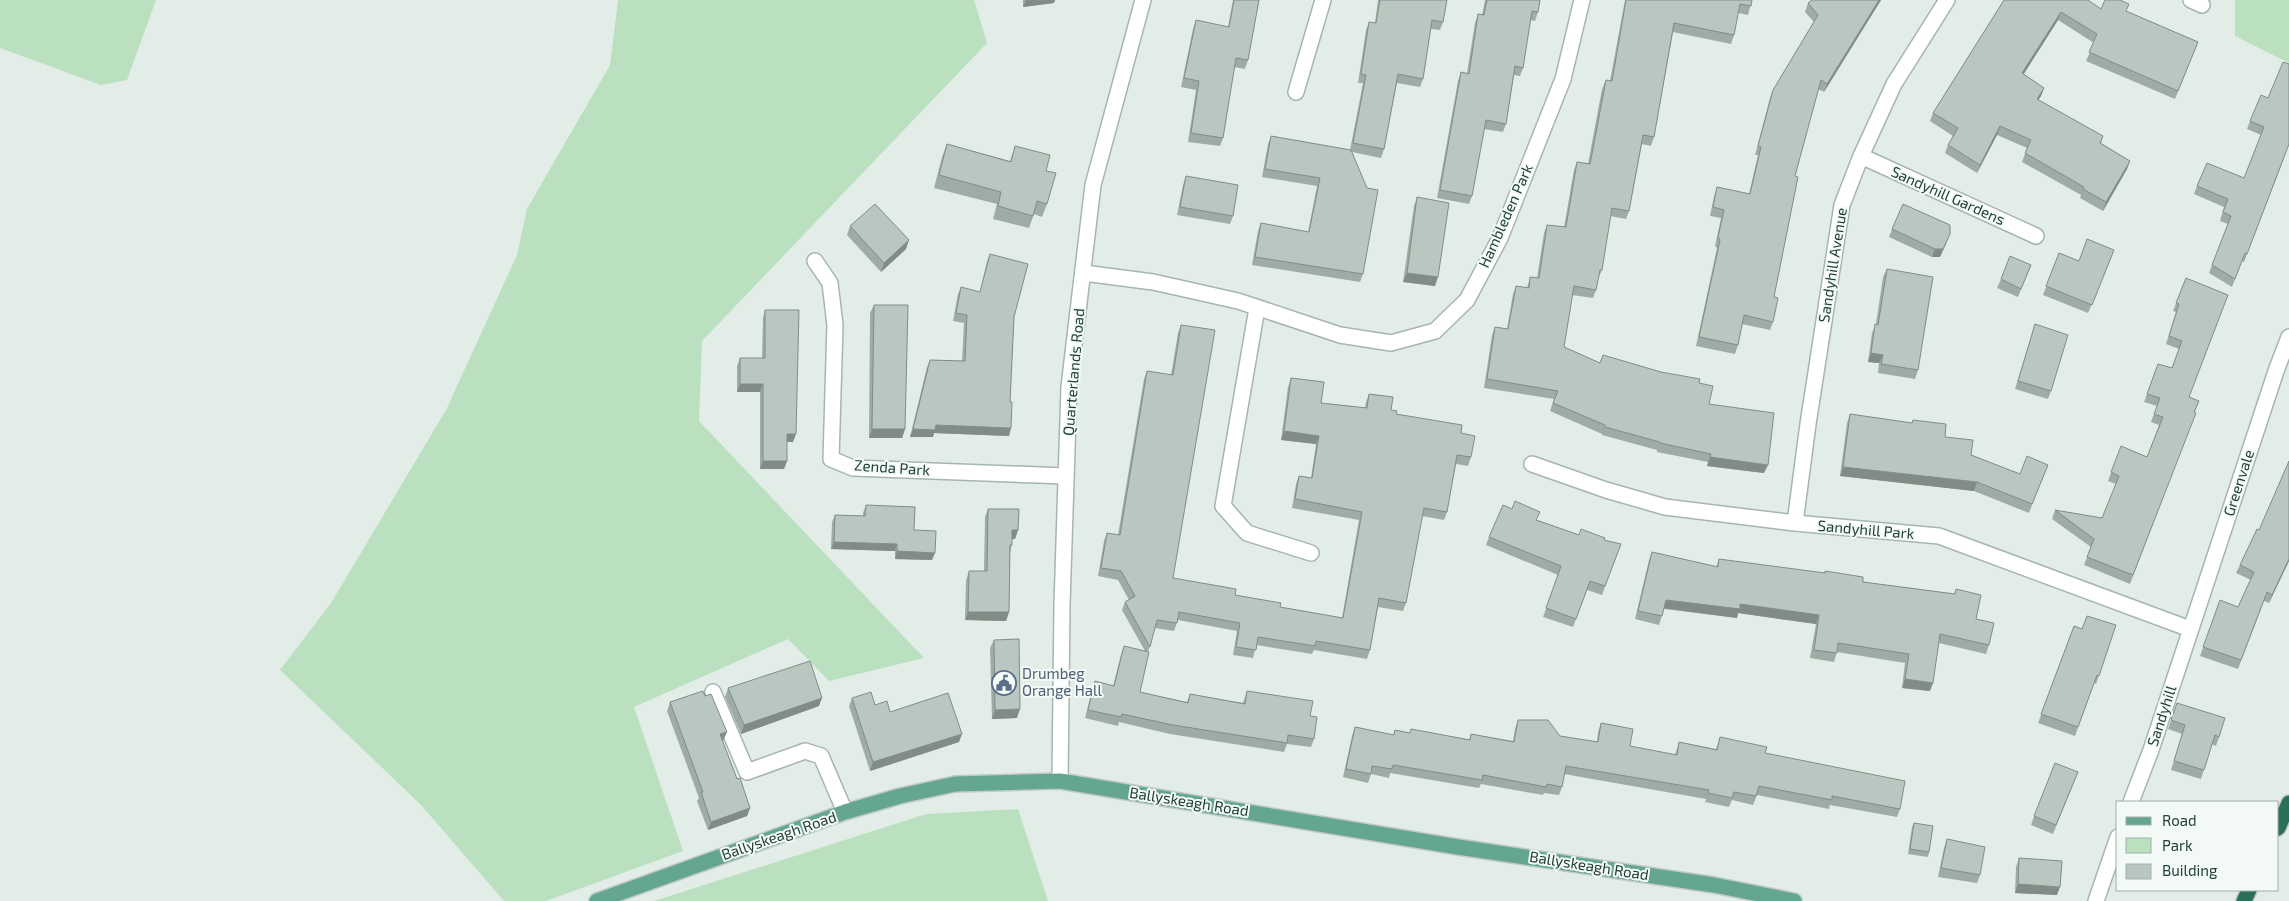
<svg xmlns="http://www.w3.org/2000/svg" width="2289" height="901" font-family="'Exo 2',sans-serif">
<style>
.green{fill:#bae0c0}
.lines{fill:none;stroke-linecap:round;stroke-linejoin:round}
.minor-casing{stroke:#a5b6ae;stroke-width:18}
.major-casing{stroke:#c1cac6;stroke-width:18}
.highway-casing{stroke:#c1cac6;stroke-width:18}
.minor{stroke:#fff;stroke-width:15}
.major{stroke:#64a68e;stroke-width:15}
.highway{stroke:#2b6e59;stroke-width:15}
.wall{fill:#9eaca5}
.shaded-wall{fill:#818c86}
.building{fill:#b8c8c0;stroke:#818c86}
.labels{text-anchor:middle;stroke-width:4;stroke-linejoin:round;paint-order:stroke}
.street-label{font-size:15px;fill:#214034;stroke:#f3faf6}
.service-label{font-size:15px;fill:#4e5e75;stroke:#f3faf6;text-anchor:start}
</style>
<rect width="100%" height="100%" fill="#e3ede7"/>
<path class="green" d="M0,0h156l-29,80 -26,5 -101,-37z
M618,0h356l13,43 -285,298 -3,80 225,237 -95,23 -41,-42 -154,68 49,144 -137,50h-42l-83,-96 -141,-135 51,-67 115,-193 71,-155 10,-46 83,-144z
M2235,0h54v63l-54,-27z
M1018,809l30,92h-394l272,-87z"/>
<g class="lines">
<defs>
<path id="minor" d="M2191,0l11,5
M1296,92l27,-92
M1861,156l175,80
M815,261l15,22 5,42 -4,134 22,9 213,8
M1084,273l69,9 85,19 102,34 51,8 44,-12 32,-31 33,-62 63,-159 19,-79
M1257,308l-34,198 24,27 64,20
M1532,464l74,26 59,17 130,16 144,13 251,93
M1795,523l13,-99 34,-219 19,-49 33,-72 53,-84
M713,692l34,80 58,-21 16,5 24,56
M1060,781l2,-176 7,-218 24,-202 50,-185
M2131,802l20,-52 125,-379 13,-34
M2096,901l22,-64"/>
<path id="major" d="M597,901l248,-89 55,-16 55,-12 105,-3 398,66 256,38 80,16"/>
<path id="highway" d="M2278,828l11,-25
M2244,901l5,-11"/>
</defs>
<use href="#minor" class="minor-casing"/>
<use href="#major" class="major-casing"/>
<use href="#highway" class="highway-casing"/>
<use href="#minor" class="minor"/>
<use href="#major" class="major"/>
<use href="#highway" class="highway"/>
</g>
<path class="wall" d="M1023,0h32l-1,3 -31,4z
M1233,0h26l-11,60 -3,9 -11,-2 -11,71 -3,8 -32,-4 8,-52 -15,-3 12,-58 3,-9 32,7z
M1378,0h69l-4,22 -3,8 -9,-1 -8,50 -3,8 -23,-4 -13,66 -3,9 -29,-6 11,122 -3,8 -108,-17 6,-34 3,-8 47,9 9,-46 -55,-9 6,-33 3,-8 79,14 13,-67h-5l8,-53 3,-8 6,1z
M1485,0h55l-2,12 -3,9 -5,-1 -7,48 -3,8 -6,-1 -8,49 -3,8 -19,-3 -12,67 -3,8 -32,-6 21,-117 3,-9 6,1 8,-50 3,-9 4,1z
M1625,0h127l-4,15 -10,-2 -4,22 -3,9 -58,-12 -19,105 -3,9 -9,-2 -13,67 -3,8 -16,-3 -8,54 -4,9 -2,11 -3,8 -21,-3 -8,52 36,16 99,20 10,21 55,69 -57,-7 1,-4 -51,-10v-2l-55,-15v-1l-52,-23 4,-12 -70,-11 8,-53 3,-8 12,2 6,-35 3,-8 11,2 3,-11 7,1 7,-45 3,-8 17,2 10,-57 3,-8 11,2 14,-75 4,-9 4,1z
M1812,0h69l-57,92 -6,-3 -23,87 -21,121 -1,25 -3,8 -28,-6 -4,21 -3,9 -39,-8 21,-98 -2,-2 6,-28 -11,-2 4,-20 3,-9 32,7 9,-39h-3l15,-57 3,-8 41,-68 -9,-10 3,-9z
M2004,0l122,11 72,31 -23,57 -89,-38 8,-18 -36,-23 -34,54 20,14 -3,8 -3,4 65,36 -2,7 29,18 -3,8 -24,42 -23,-13 1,-3 -59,-33 5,-14 -30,-13 -20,38 -32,-20 3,-8 5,-9 -23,-15 3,-8z
M2268,98l16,60 -40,104 -2,-1 -10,26 -23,-14 19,-49 -8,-3 4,-14 -30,-13 3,-8 47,-8 17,-43 -14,-6 3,-8z
M947,144l63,17 5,-15 31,25 1,33 -5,13 -8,-3 -5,14 -36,-9 4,-15 -63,-16 8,-31z
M1186,176l47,40 -3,8 -53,-9 6,-30z
M1417,197l18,89 -32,-4 11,-76z
M850,226l56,23 -25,23 -34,-37z
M1892,229l55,13 -7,15h-8l-43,-20z
M2059,253l20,8 32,-3 -23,55 -45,-18z
M990,254l24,63 -4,85 1,26 -2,8 -75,-3 -1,4h-23l17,-70 3,-7 32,1 2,-38 -11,-2 5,-27 3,-7 19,5 7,-31z
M2031,265l-13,32 -21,-9 4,-9z
M1887,269l31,101 -3,9 -37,-6 1,-10 -11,-1 4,-29 4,-9 7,-47z
M2186,278l3,119 10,4 -69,183 -46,-19 7,-18 -39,-28 3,-9 47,8 14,-34 -8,-3 13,-35 26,11 12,-32 -8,-3 6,-16 -13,-4 14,-38 14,4 7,-19 -13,-5 10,-32 -3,-1z
M874,305l31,124 -3,9h-33l1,-125z
M765,310l28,132h-6v19l-3,8h-24v-77h-23v-26l3,-8h22l1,-40z
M2035,324l16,67 -3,8 -33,-10z
M1181,325l-8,253 107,29 62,11 17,-98 -67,-12 4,-24 3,-8 12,2 5,-34 -35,-4 7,-53 3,-9 30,25 44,5 1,-6 3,-8 27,20 65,19 10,24 -3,9 -12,-2 -9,48 -3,8 -22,-4 -16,87 -3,8 -25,-4 -8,43 -3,9 -53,-9 -2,4 -56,-9 -3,13 -20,-3 4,-24 -59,-11 -4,11 -19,-3 -7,24 -8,40 47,10 3,-8 53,9 4,-12 63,25 4,23 -3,8 -24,-3 -3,8 -114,-18 -51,-12 -1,4 -33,-8 7,-28 3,-9 18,5 8,-31 3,-9 21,5 -23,-41 3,-8 4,-2 -11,-20 -20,-4 6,-35 3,-8 11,2 26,-156 3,-8 24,4 7,-42z
M1850,414l62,9 1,-3 32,17 26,18 49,19 28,-9 -19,48 -55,-22 -134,-15 7,-53z
M866,505l48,25 18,30 -37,-1v-8l-64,-2 1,-27 3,-7 28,1v-3z
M988,509l30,21 -3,9h-3v6l-2,7 -1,60 -3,9 -41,-1 1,-40 3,-9h15l1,-54z
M1537,520l42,15 42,9 -19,51 -15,-5 -14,37 -30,-10 15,-42 -72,-30 3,-8z
M2259,530l30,31 -20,42 -5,-2 -26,68 -38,-13 20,-56 18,7 13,-27 -15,-7 4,-8z
M1652,552l64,15 3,-8 144,23 91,12 2,-5 20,30 13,26 -3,9 -47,-11 -9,48 -28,-3 3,-25 -68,-11 -3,10 -24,-4 6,-34 -78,-11 -1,5 -73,-9 -5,16 -24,-6 14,-59z
M2116,625l-20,59 -2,-1 -19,53 -37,-13 36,-97 8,3z
M994,640l23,78 -25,1 -2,-71z
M728,688l91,18 -78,28 -16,-37z
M852,698l23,7 84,37 -89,29 -21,-65z
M670,702l53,39h-1l15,38 13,29 -3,8 -39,14 -11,-29 2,-3 -32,-87z
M2177,703l42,34 -3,9 -4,-2 -11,35 -30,-9 11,-36 -14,-5z
M1518,720l42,16 37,6 1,-10 3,-9 29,23 45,9 4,-13 37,7 4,-12 45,16 135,56 -3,8 -67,-12 -1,4 -72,-14 -4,10 -21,-5 -3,7 -24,-5 1,-3 -142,-25 -2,13 -3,8 -15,-2 -1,2 -62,-11 -2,4 -89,-15 -1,5 -18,-4 -3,9 -25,-6 9,-41 3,-9 38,8 2,-5 15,3 1,-4 58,11 2,-6 42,7 2,-12z
M2078,772l-25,62 -22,-9 3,-9z
M1914,823l15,29 -1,5 -20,-3 4,-27z
M1947,839l33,36 -3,8 -39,-6 6,-29z
M2019,858l38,37 -42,-2 1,-26z"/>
<path class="shaded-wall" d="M1026,0h29l-1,3 -31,4z
M1879,0h2l-57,92 3,-8z
M2061,12l-3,8 -39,61 3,-8z
M2044,88l-3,8 -8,11 4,-8z
M2000,126l-3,9 -20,38 3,-8z
M2130,161l-3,8 -24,42 3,-9z
M1950,234l-10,23h-8l3,-8z
M909,240l-3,9 -25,23 3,-9z
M1407,273l31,4 -3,9 -32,-4z
M1871,353l12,2 -4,8 -11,-1z
M740,384h23l-3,8h-23z
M936,425l75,3 -2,8 -75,-3 -1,4h-23l3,-8z
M872,429h33l-3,9h-33z
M1284,431l35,5 -3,8 -35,-4z
M787,434h9l-3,8h-8z
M1710,457l58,8 -4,8 -57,-7z
M763,461h24l-3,8h-24z
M1843,467l134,15 -3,9 -134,-15z
M1012,530h6l-3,9h-6z
M834,542l63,2 -2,7 -64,-2z
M897,551l38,2 -3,7 -37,-1z
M2289,559v2l-20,42 3,-8z
M1666,600l74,4 79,11 -3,9 -78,-11 -1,5 -74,-10z
M968,612h41l-3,9 -41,-1z
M1905,679l28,4 -3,8 -28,-3z
M822,698l-3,8 -78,28 3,-9z
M1020,709l-3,9 -25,1 3,-9z
M727,732l-4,9 -6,2 3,-9z
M962,734l-3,8 -89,29 3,-9z
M750,808l-3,8 -39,14 3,-8z
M2018,884l42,3 -3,8 -42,-2z"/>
<path class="building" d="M1234,0h25l-11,60 -12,-2 -13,80 -32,-5 8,-52 -15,-3 12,-58 33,7z
M1380,0h67l-4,22 -11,-2 -9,59 -25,-5 -14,75 -31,-6 13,-68 -5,-1 8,-52 7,1z
M1487,0h53l-2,12 -6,-1 -9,57 -8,-2 -9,58 -20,-4 -14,76 -32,-6 21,-118 8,2 9,-60 6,1z
M1626,0h126l-1,6 -11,-2 -6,31 -60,-12 -20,114 -11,-2 -14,76 -17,-3 -10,62h-2l-4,20 -22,-4 -10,61 36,16 3,-8 58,17 39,7 -1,4 14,3 -4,18 65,9 -6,52 -58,-8 1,-3 -51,-11v-1l-55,-15v-2l-52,-22 5,-12 -71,-12 8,-52 13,2 8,-43 13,2 1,-11 9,1 8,-53 19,2 11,-65 13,2 16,-84 6,1z
M1812,0h67l-52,84 -6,-4 -26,96 3,1 -24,120 4,1 -5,24 -29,-7 -6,30 -39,-8 21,-97 -2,-3 6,-27 -11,-3 4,-20 33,7 11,-47 -3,-1 15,-56 45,-75 -10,-12z
M2004,0h84l13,9 4,-9h15l9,4 -3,7 72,31 -20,49 -89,-39 8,-18 -36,-22 -39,61 22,15 -7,11 66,37 -3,7 30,18 -24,41 -23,-13 1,-2 -59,-34 6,-13 -31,-14 -20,39 -32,-20 10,-17 -25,-15z
M2283,62l6,2v80l-42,110 -2,-1 -10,26 -23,-14 19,-49 -8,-4 5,-13 -31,-13 10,-23 37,15 20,-51 -14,-6 11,-26 7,3z
M1271,136l80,14 16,38 11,2 -15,84 -108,-17 6,-34 48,9 11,-54 -55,-9z
M947,144l64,18 4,-16 35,9 -4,16 10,2 -9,31 -10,-3 -4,15 -35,-10 3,-14 -62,-17z
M1186,176l52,9 -5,31 -53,-9z
M1417,197l32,6 -11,74 -31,-4z
M875,204l34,36 -25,23 -34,-37z
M1903,204l47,21v9l-7,15h-8l-43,-20z
M2087,239l27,11 -22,55 -46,-19 13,-33 20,8z
M990,254l38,10 -14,53 -4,85h2l-1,26 -75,-3 -1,5 -22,-1 17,-69 35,1 2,-46 -11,-2 5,-26 19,5z
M2010,256l21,9 -10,24 -20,-10z
M1887,269l46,8 -15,93 -37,-6 2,-9 -12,-2 4,-29 3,1z
M2186,278l42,17 -39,102 10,4 -5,11 2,1 -63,162 -46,-18 7,-18 -39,-29 47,8 17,-42 -8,-4 10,-26 26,11 16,-40 -9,-3 6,-16 -13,-4 11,-30 14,4 10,-27 -13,-5 10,-32 -3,-1z
M874,305h34l-3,124h-33z
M765,310h34l-3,124h-9v27h-24v-77h-23v-26h25z
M2035,324l33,11 -17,56 -33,-10z
M1181,325l34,5 -42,248 63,11 -1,6 46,8 -1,4 63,11 19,-106 -67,-13 4,-23 13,2 7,-42 -35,-5 7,-53 33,4 -3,21 46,5 2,-14 24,3 -2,13 6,1 -1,3 66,11 -1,8 14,3 -4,21 -14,-2 -10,57 -23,-4 -18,95 -27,-5 -9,52 -54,-9 -1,5 -57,-9 -2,13 -20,-3 4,-24 -61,-11 -2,11 -20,-3 -7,27 -25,-45 10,-6 -14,-25 -20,-3 6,-35 13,2 27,-164 26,4z
M1850,414l62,9 1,-3 33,4 -1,13 28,3 -2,15 49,19 7,-18 21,9 -16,39 -55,-22 -134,-15z
M2289,461v98l-17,36 -5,-3 -26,68 -38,-13 17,-47 18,7 16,-35 -14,-7 17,-36 2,1z
M1515,501l25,11 -4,8 43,15 2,-6 24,9 -1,2 17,4 -16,42 -15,-5 -14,38 -30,-11 15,-42 -72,-29 14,-32 9,4z
M866,505l49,2 -1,23 22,1 -1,22 -38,-2v-7l-63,-2 1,-27 30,1z
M988,509h31l-1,21h-6v15h-2l-1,67h-41l1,-41h18z
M1652,552l66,15 1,-8 106,14v-2l38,6v5l92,12 1,-5 25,6 -5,24 18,4 -5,22 -49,-11 -7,49 -28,-4 4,-25 -71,-11 -1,10 -23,-3 5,-35 -79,-11v5l-74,-9 -4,16 -24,-5z
M2087,616l29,9 -17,51 -2,-1 -19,52 -37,-13 33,-88 8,3z
M1019,639l1,70 -25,1 -1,-70z
M1124,646l25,6 -9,40 48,11 2,-9 55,10 2,-13 66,10 -3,15 7,1 -3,22 -26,-4 -1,8 -114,-18 -51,-11 -1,3 -33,-7 7,-29 19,5z
M810,661l12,37 -78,27 -16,-37z
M703,691l2,5 6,-2 16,38 -7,2 17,45 3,-1 10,30 -39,14 -10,-30h2l-33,-90z
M871,692l4,13 12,-4 3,11 58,-19 14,41 -89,28 -21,-64z
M2177,703l48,15 -6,19 -4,-2 -11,35 -30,-9 11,-36 -14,-5z
M1518,720h30l12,16 38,6 3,-19 32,6 -3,17 47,9 2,-13 38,8 3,-13 47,10 -2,6 140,28 -5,28 -68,-13v4l-73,-14 -3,10 -22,-4 -2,6 -24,-5 1,-3 -143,-24 -4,21 -15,-3 -1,3 -63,-12 -1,5 -89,-15 -1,4 -20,-3 -1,8 -25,-5 9,-42 39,8 1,-5 15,3 1,-4 59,11 1,-6 43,8z
M2055,763l23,9 -22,53 -22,-9z
M1914,823l19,3 -4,26 -19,-3z
M1947,839l38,8 -5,28 -39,-7z
M2019,858l43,3 -2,26 -42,-3z"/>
<defs>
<symbol id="civic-ring" viewBox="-11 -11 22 22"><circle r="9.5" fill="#f3faf6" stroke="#5c6f8a" stroke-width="1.5"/><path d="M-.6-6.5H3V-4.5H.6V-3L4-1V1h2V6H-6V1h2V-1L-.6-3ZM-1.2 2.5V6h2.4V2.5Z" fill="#5c6f8a"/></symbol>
</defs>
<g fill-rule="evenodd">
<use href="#civic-ring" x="990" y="669" width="28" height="28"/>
</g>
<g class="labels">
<g class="street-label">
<text transform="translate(1948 196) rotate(24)" y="5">Sandyhill Gardens</text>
<text transform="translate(1506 216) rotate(-66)" y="5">Hambleden Park</text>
<text transform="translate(1833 265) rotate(-81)" y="5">Sandyhill Avenue</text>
<text transform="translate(1074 372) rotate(-85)" y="5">Quarterlands Road</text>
<text transform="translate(892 468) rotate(4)" y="5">Zenda Park</text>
<text transform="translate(2239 483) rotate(-72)" y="5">Greenvale</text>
<text transform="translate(1866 530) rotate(5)" y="5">Sandyhill Park</text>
<text transform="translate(2162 716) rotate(-72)" y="5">Sandyhill</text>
<text transform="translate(1189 802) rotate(9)" y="5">Ballyskeagh Road</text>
<text transform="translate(779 836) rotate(-19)" y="5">Ballyskeagh Road</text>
<text transform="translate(1589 866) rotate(9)" y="5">Ballyskeagh Road</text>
</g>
<g class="service-label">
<text x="1022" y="679">Drumbeg<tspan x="1022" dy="17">Orange Hall</tspan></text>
</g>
</g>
<rect x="2116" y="801" width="162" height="90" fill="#f3faf6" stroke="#9fb0a8"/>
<rect x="2126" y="817" width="25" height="8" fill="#64a68e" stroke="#9fb0a8"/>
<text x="2162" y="826" font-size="15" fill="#214034">Road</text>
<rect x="2126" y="838" width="25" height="15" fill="#bae0c0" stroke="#9fb0a8"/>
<text x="2162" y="851" font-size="15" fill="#214034">Park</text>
<rect x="2126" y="864" width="25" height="15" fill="#b8c8c0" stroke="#9fb0a8"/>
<text x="2162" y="876" font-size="15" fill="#214034">Building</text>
</svg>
